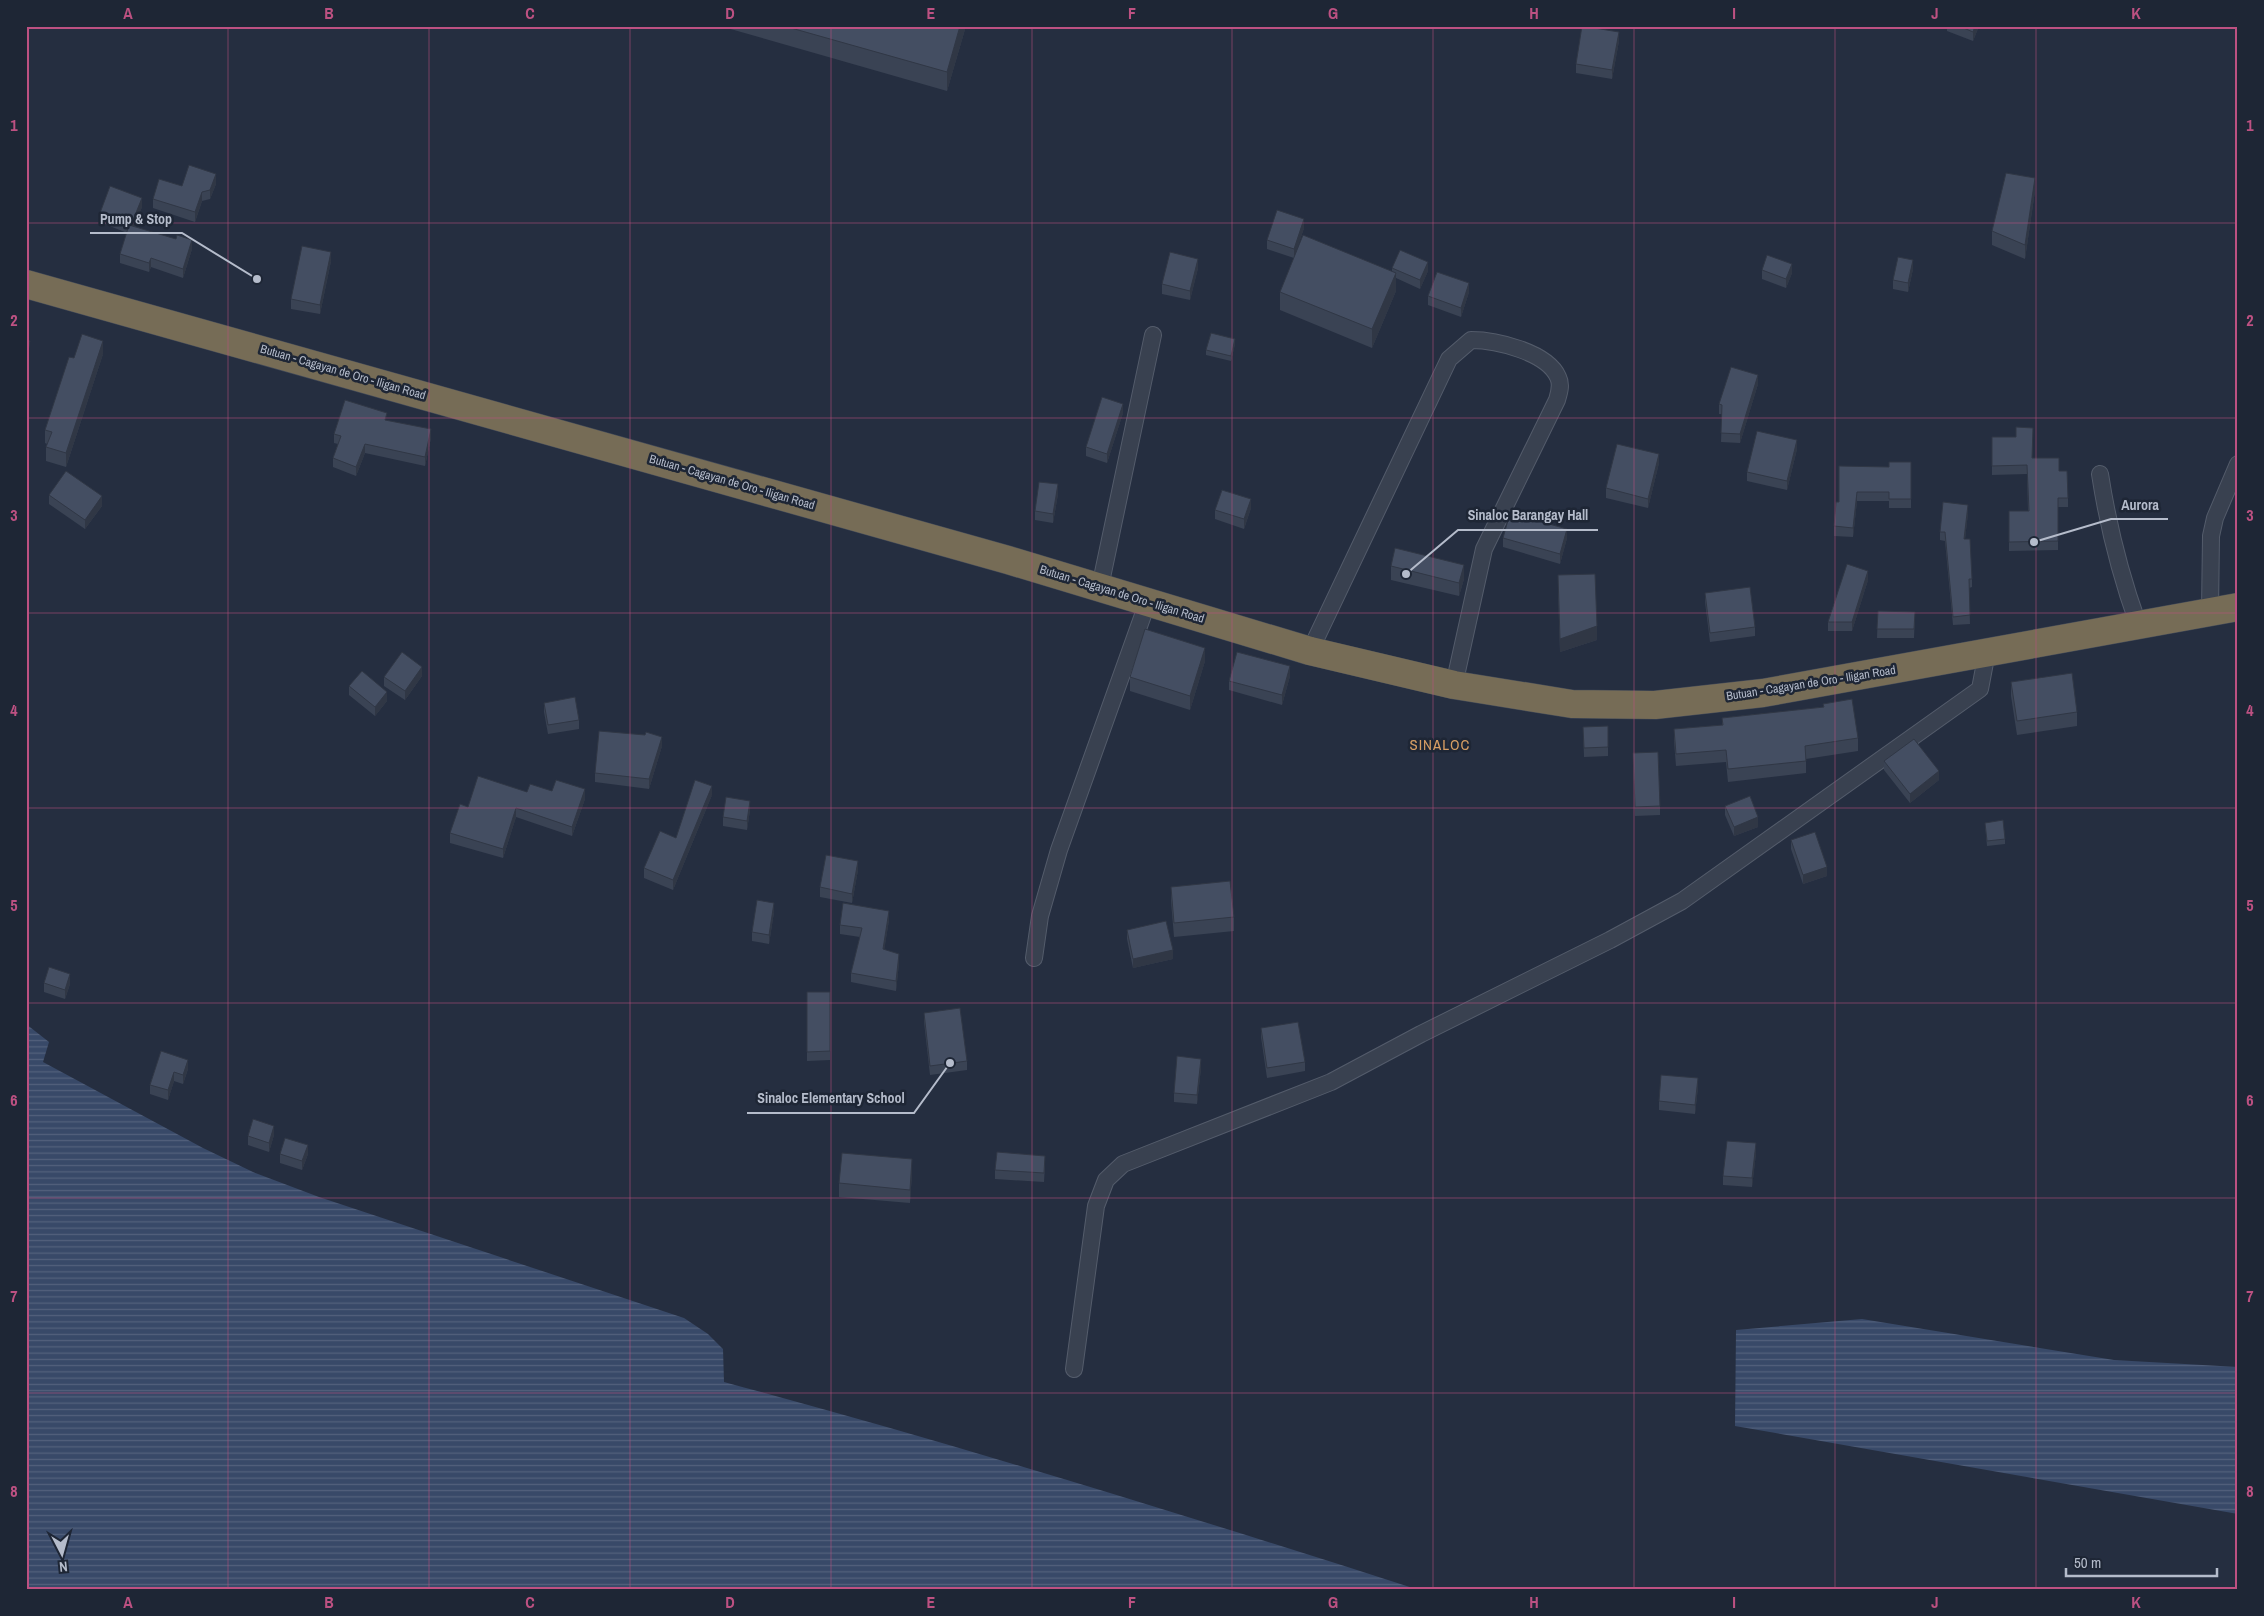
<svg xmlns="http://www.w3.org/2000/svg" width="2264" height="1616" font-family="'Archivo Narrow',sans-serif">
<style>
.water{fill:url(#water-rules)}
.lines{fill:none;stroke-linecap:round;stroke-linejoin:round}
.street-casing{stroke:#545c6b;stroke-width:18}
.highway-casing{stroke:#414958;stroke-width:29}
.street{stroke:#394150;stroke-width:16}
.highway{stroke:#766c56;stroke-width:28}
.wall{fill:#3a4354}
.shaded-wall{fill:#303745}
.building{fill:#444e62;stroke:#303745}
.grid{fill:none;stroke:#bd5182;stroke-width:1;stroke-opacity:0.55}
.labels{text-anchor:middle;stroke-width:5;stroke-linejoin:round;paint-order:stroke}
.street-label{font-size:12px;fill:#b5bccb;stroke:#1e2635}
.quarter-label{font-size:15px;letter-spacing:1px;fill:#d79e64;stroke:#1e2635}
.leader{fill:none;stroke:#b5bccb;stroke-width:2}
.callout-dot{fill:#b5bccb;stroke:#1e2635;stroke-width:2}
.callout-label{font-size:14px;text-anchor:middle;font-weight:bold;fill:#b5bccb;stroke:#1e2635;stroke-width:5;stroke-linejoin:round;paint-order:stroke}
.neatline{fill:none;stroke:#bd5182;stroke-width:2}
.grid-label{font-size:16px;text-anchor:middle;font-weight:bold;fill:#bd5182}
</style>
<defs>
<pattern id="water-rules" width="6" height="5" patternUnits="userSpaceOnUse" patternTransform="scale(1.25)"><rect width="6" height="5" fill="#384968"/><path d="M0 2.5h6" fill="none" stroke="#53617c"/></pattern>
</defs>
<rect width="100%" height="100%" fill="#252e40"/>
<path class="water" d="M26,1024l23,18 -6,20 160,86 50,24 66,25 365,121 24,16 15,15 1,33c234,63 465,134 695,208h-1393z
M1862,1319l252,41 124,7v147l-503,-88 1,-96z"/>
<g class="lines">
<defs>
<path id="street" d="M2100,474c8,52 20,100 38,150
M1100,587l53,-252
M2210,611l1,-75 4,-18 23,-54
M1310,651l139,-292 22,-19c25,0 76,12 87,37 4,8 1,16 -1,23l-73,149 -30,136
M1034,958l6,-42 19,-66 89,-249
M1074,1369l22,-163 10,-26 17,-16 208,-82 90,-48 189,-94 72,-39 298,-212 7,-37"/>
<path id="highway" d="M26,284l982,276 302,91 144,34 118,19 83,1 108,-12 475,-86"/>
</defs>
<use href="#street" class="street-casing"/>
<use href="#highway" class="highway-casing"/>
<use href="#street" class="street"/>
<use href="#highway" class="highway"/>
</g>
<path class="wall" d="M720,26h246l-19,65z
M1947,26h32l-6,15 -26,-10z
M1619,41l-7,38 -36,-6v-9z
M216,184l-6,15 -8,2 -7,21 -42,-14v-9l29,-13z
M2035,191l-10,68 -33,-14v-14z
M142,207l-8,19 58,23 -9,29 -32,-11 -2,5 -29,-9v-9l7,-21 -27,-11v-9z
M1304,228l-10,30 -27,-9v-9z
M331,261l-11,53 -29,-5v-10z
M1198,268l-8,32 -28,-6v-10z
M1392,268l36,3 -8,18 -24,-11v13l-24,57 -92,-38v-18l112,-20z
M1913,269l-5,23 -15,-3v-9z
M1762,270l30,3 -6,15 -24,-9z
M1469,292l-8,25 -33,-12v-9z
M1235,344l-4,17 -25,-6v-5z
M103,354l-37,113 -20,-6v-14l1,-3 -2,-1v-13z
M1758,384l-18,59 -19,-1 1,-28h-3v-10z
M1123,413l-16,50 -21,-7v-9z
M387,420l44,18 -6,28 -60,-13 -9,23 -23,-9v-9l5,-14 -4,-1v-9z
M1992,437l67,34 9,27v9h-10v43l-49,1v-40h19l-1,-37 -35,1z
M1797,449l-10,41 -40,-9v-9z
M1911,462v46h-22v-7h-32l-4,36 -19,-1v-10l5,-24 50,-35z
M1659,463l-11,45 -42,-10v-10z
M1058,494l-5,29 -18,-3v-9z
M49,495l53,11 -17,23 -36,-25z
M1251,508l-7,21 -29,-10v-9z
M1968,513l-3,26 7,40v8l-3,1 1,36 -17,1 -8,-84 -5,-1v-8z
M1503,538h64l-7,26 -57,-17z
M1391,566l73,13 -5,17 -68,-16z
M1558,575l39,65 -37,12 -2,-63z
M1868,580l-16,51h-24v-9z
M1705,593l50,34v9l-45,6 -5,-40z
M1878,611l37,1 -1,26h-37z
M1205,661l-15,49 -60,-19v-14z
M422,676l-17,24 -21,-14v-9z
M1290,676l-8,29 -53,-15v-9z
M2011,682l66,30v14l-60,9 -6,-39z
M349,686l38,15 -12,15 -26,-21z
M544,703l35,17v9l-31,5 -4,-22z
M1823,704l35,34v13l-52,8v14l-78,9 -2,-20 -50,4 -2,-25v-12l48,-4v-7l101,-11z
M1583,727l25,20v9l-24,1z
M662,746l-13,43 -54,-7v-9z
M1633,753l27,53v9l-25,1z
M1884,761l55,19 -29,23 -26,-33z
M552,791l33,8 -13,37 -56,-19 -13,41 -53,-15v-10l18,-26 59,-15z
M712,795l-39,95 -29,-12v-10l32,-30z
M1725,806l33,21 -24,9 -9,-21z
M750,810l-3,20 -24,-4v-9z
M1985,823l20,16v5l-18,2z
M1791,840l36,36 -24,8 -12,-35z
M858,870l-6,33 -32,-6v-10z
M1171,887l63,30v14l-60,6 -3,-36z
M774,912l-5,32 -17,-3v-9z
M889,920l-5,30 15,13 -3,28 -45,-9v-9l9,-36 -20,-3v-9z
M1127,930l46,29 -40,9 -6,-29z
M44,983l26,1 -5,15 -21,-7z
M807,992h23v68l-23,1z
M924,1013l43,48v9l-37,5 -6,-53z
M1261,1028l44,34v9l-38,7 -6,-41z
M161,1051l27,18 -5,15 -9,-3 -6,19 -18,-6v-9z
M1201,1068l-4,36 -23,-2v-9z
M1698,1087l-3,27 -36,-4v-9z
M274,1135l-5,17 -21,-7v-9z
M1756,1153l-4,34 -29,-2v-9z
M280,1154h28l-6,16 -22,-7z
M1045,1165l-1,17 -49,-3v-9z
M912,1173l-2,30 -71,-6v-14z"/>
<path class="shaded-wall" d="M26,26h2v14l-2,3z
M960,26h6l-19,65v-19z
M1975,26h4l-6,15v-9z
M1619,32v9l-7,38v-9z
M216,174v10l-6,15v-9z
M2035,178v13l-10,68v-14z
M202,192v9l-7,21v-10z
M142,198v9l-11,27v-9z
M1304,219v9l-10,30v-9z
M192,240v9l-9,29v-9z
M331,252v9l-11,53v-9z
M151,258v9l-2,5v-9z
M1198,259v9l-8,32v-9z
M1913,260v9l-5,23v-9z
M1428,262v9l-8,18v-9z
M1792,264v9l-6,15v-9z
M1396,273v18l-24,57v-19z
M1469,283v9l-8,25v-9z
M1235,339v5l-4,17v-5z
M30,341v4l-4,15v-5z
M103,341v13l-37,113v-14z
M1758,375v9l-18,59v-9z
M1123,404v9l-16,50v-9z
M431,429v9l-6,28v-9z
M1797,440v9l-10,41v-9z
M365,444v9l-9,23v-9z
M1659,454v9l-11,45v-9z
M1058,484v10l-5,29v-9z
M1857,492v9l-4,36v-9z
M102,496v10l-17,23v-9z
M1251,499v9l-7,21v-10z
M1968,505v8l-4,35v-9z
M1567,529v9l-7,26v-10z
M1464,565v14l-5,17v-13z
M1868,571v9l-16,51v-9z
M1597,626v14l-37,12v-13z
M1205,648v13l-15,49v-14z
M1290,666v10l-8,29v-10z
M422,667v9l-17,24v-9z
M387,692v9l-12,15v-9z
M662,737v9l-13,43v-10z
M1939,771v9l-29,23v-9z
M712,786v9l-39,95v-10z
M585,789v10l-13,37v-9z
M750,801v9l-3,20v-9z
M516,808v9l-13,41v-9z
M1758,817v10l-24,9v-9z
M858,861v9l-6,33v-9z
M1827,867v9l-24,8v-9z
M774,903v9l-5,32v-9z
M889,911v9l-6,38v-9z
M1173,950v9l-40,9v-9z
M899,954v9l-3,28v-10z
M70,974v10l-5,15v-9z
M1201,1059v9l-4,36v-9z
M188,1060v9l-5,15v-9z
M174,1072v9l-6,19v-10z
M1698,1078v9l-3,27v-9z
M274,1126v9l-5,17v-9z
M1756,1143v10l-4,34v-9z
M308,1145v9l-6,16v-9z
M912,1159v14l-2,30v-13z"/>
<path class="building" d="M784,26h176l-13,46z
M1582,26l37,6 -7,38 -36,-6z
M1959,26h16l-2,6z
M189,165l27,9 -6,16 -8,2 -7,20 -42,-13 6,-20 23,7z
M2006,173l29,5 -10,67 -33,-14z
M110,186l32,12 -11,27 -31,-12z
M1277,210l27,9 -10,30 -27,-9z
M129,225l47,14 1,-4 15,5 -9,29 -32,-11 -2,5 -29,-9z
M1303,235l93,38 -24,56 -92,-37z
M302,246l29,6 -11,53 -29,-6z
M1400,250l28,12 -8,18 -28,-12z
M1170,252l28,7 -8,32 -28,-7z
M1767,255l25,9 -6,15 -24,-9z
M1898,257l15,3 -5,23 -15,-3z
M1437,272l32,11 -8,25 -33,-12z
M1211,333l24,6 -4,17 -25,-6z
M82,334l21,7 -37,112 -20,-6 6,-15 -7,-2 24,-73 5,1z
M26,340l4,1 -4,14z
M1731,367l27,8 -18,59 -19,-1 1,-28 -3,-1z
M1102,397l21,7 -16,50 -21,-7z
M345,400l42,13 -2,7 46,9 -6,28 -60,-13 -9,23 -23,-9 8,-22 -7,-2z
M2016,427l17,1 -1,30h27v13h8l1,27h-10v43l-49,1v-31h20l-2,-46 -35,1v-29h24z
M1757,431l40,9 -10,41 -40,-9z
M1617,444l42,10 -11,45 -42,-11z
M1889,462h22v37h-22v-7h-32l-4,36 -19,-2 2,-24h3v-36l50,1z
M66,471l36,25 -17,24 -36,-25z
M1039,482l19,2 -5,30 -18,-3z
M1222,490l29,9 -7,20 -29,-9z
M1943,502l25,3 -4,34h6l2,40h-3l1,36 -17,2 -8,-85h-5z
M1510,513l57,16 -7,25 -57,-16z
M1395,548l69,17 -5,18 -68,-17z
M1847,564l21,7 -16,51h-24z
M1595,574l2,52 -37,13 -2,-64z
M1750,587l5,40 -45,6 -5,-40z
M1878,611l37,1 -1,17h-37z
M1145,629l60,19 -15,48 -60,-19z
M402,652l20,15 -17,24 -21,-14z
M1237,652l53,14 -8,29 -53,-14z
M362,671l25,21 -12,15 -26,-21z
M2072,673l5,39 -60,9 -6,-39z
M575,697l4,23 -31,5 -4,-22z
M1852,699l6,39 -53,8 1,15 -78,8 -2,-19 -50,4 -2,-25 49,-4 -1,-7 102,-11 -1,-3z
M1608,726v21l-24,1 -1,-21z
M599,731l46,4 1,-3 16,5 -13,42 -54,-6z
M1914,739l25,32 -29,23 -26,-33z
M1658,752l2,54 -25,1 -2,-54z
M478,776l49,16 3,-8 22,7 4,-11 29,9 -13,38 -56,-19 -13,41 -53,-16 10,-29 8,3z
M695,780l17,6 -39,94 -29,-12 16,-37 16,7z
M1750,796l8,21 -24,10 -9,-21z
M726,797l24,4 -3,20 -24,-4z
M2003,820l2,19 -18,2 -2,-18z
M1815,832l12,35 -24,8 -12,-35z
M826,855l32,6 -6,33 -32,-7z
M1230,881l4,36 -60,6 -3,-36z
M757,900l17,3 -5,32 -17,-3z
M843,903l46,8 -6,38 16,5 -3,27 -45,-8 11,-45 -22,-3z
M1166,921l7,29 -40,9 -6,-29z
M49,967l21,7 -5,16 -21,-7z
M807,992h23v59l-23,1z
M960,1008l7,53 -37,5 -6,-53z
M1298,1022l7,40 -38,6 -6,-40z
M161,1051l27,9 -5,15 -9,-3 -6,18 -18,-5z
M1177,1056l24,3 -4,36 -23,-2z
M1661,1075l37,3 -3,27 -36,-4z
M253,1119l21,7 -5,17 -21,-7z
M285,1138l23,7 -6,16 -22,-7z
M1727,1141l29,2 -4,35 -29,-2z
M997,1152l48,4 -1,17 -49,-3z
M842,1153l70,6 -2,31 -71,-7z"/>
<path class="grid" d="M228,26v1564M429,26v1564M630,26v1564M831,26v1564M1032,26v1564M1232,26v1564M1433,26v1564M1634,26v1564M1835,26v1564M2036,26v1564M26,223h2212M26,418h2212M26,613h2212M26,808h2212M26,1003h2212M26,1198h2212M26,1393h2212"/>
<g class="labels">
<g class="street-label">
<text transform="translate(343 372) rotate(16)" y="4">Butuan - Cagayan de Oro - Iligan Road</text>
<text transform="translate(732 482) rotate(16)" y="4">Butuan - Cagayan de Oro - Iligan Road</text>
<text transform="translate(1122 594) rotate(17)" y="4">Butuan - Cagayan de Oro - Iligan Road</text>
<text transform="translate(1811 683) rotate(-9)" y="4">Butuan - Cagayan de Oro - Iligan Road</text>
</g>
<g class="quarter-label">
<text x="1440" y="750">SINALOC</text>
</g>
</g>
<path class="leader" d="M257 279L182 233H90M2034 542L2111 519H2168M1406 574L1458 530H1598M950 1063L914 1113H747"/>
<g class="callout-dot">
<circle cx="257" cy="279" r="5"/>
<circle cx="2034" cy="542" r="5"/>
<circle cx="1406" cy="574" r="5"/>
<circle cx="950" cy="1063" r="5"/>
</g>
<g class="callout-label">
<text x="136" y="224">Pump &amp; Stop</text>
<text x="2140" y="510">Aurora</text>
<text x="1528" y="520">Sinaloc Barangay Hall</text>
<text x="831" y="1103">Sinaloc Elementary School</text>
</g>
<rect width="2264" height="1616" fill="none" stroke="#1e2635" stroke-width="55"/>
<g transform="translate(62 1554) rotate(174)" stroke="#1e2635" stroke-width="4" paint-order="stroke">
<path d="M0-4L9 19L0 12L-9 19Z" fill="#b5bccb"/>
<text y="-8" font-size="14" font-weight="bold" text-anchor="middle" fill="#b5bccb">N</text>
</g>
<path d="M2066 1568v8h151v-8" fill="none" stroke="#b5bccb" stroke-width="2.5"/>
<text x="2074" y="1568" font-size="15" fill="#b5bccb" stroke="#1e2635" stroke-width="4" paint-order="stroke">50 m</text>
<rect x="28" y="28" width="2208" height="1560" class="neatline"/>
<g class="grid-label">
<text x="128" y="19">A</text>
<text x="329" y="19">B</text>
<text x="530" y="19">C</text>
<text x="730" y="19">D</text>
<text x="931" y="19">E</text>
<text x="1132" y="19">F</text>
<text x="1333" y="19">G</text>
<text x="1534" y="19">H</text>
<text x="1734" y="19">I</text>
<text x="1935" y="19">J</text>
<text x="2136" y="19">K</text>
<text x="14" y="131">1</text>
<text x="2250" y="131">1</text>
<text x="14" y="326">2</text>
<text x="2250" y="326">2</text>
<text x="14" y="521">3</text>
<text x="2250" y="521">3</text>
<text x="14" y="716">4</text>
<text x="2250" y="716">4</text>
<text x="14" y="911">5</text>
<text x="2250" y="911">5</text>
<text x="14" y="1106">6</text>
<text x="2250" y="1106">6</text>
<text x="14" y="1302">7</text>
<text x="2250" y="1302">7</text>
<text x="14" y="1497">8</text>
<text x="2250" y="1497">8</text>
<text x="128" y="1608">A</text>
<text x="329" y="1608">B</text>
<text x="530" y="1608">C</text>
<text x="730" y="1608">D</text>
<text x="931" y="1608">E</text>
<text x="1132" y="1608">F</text>
<text x="1333" y="1608">G</text>
<text x="1534" y="1608">H</text>
<text x="1734" y="1608">I</text>
<text x="1935" y="1608">J</text>
<text x="2136" y="1608">K</text>
</g>
</svg>
